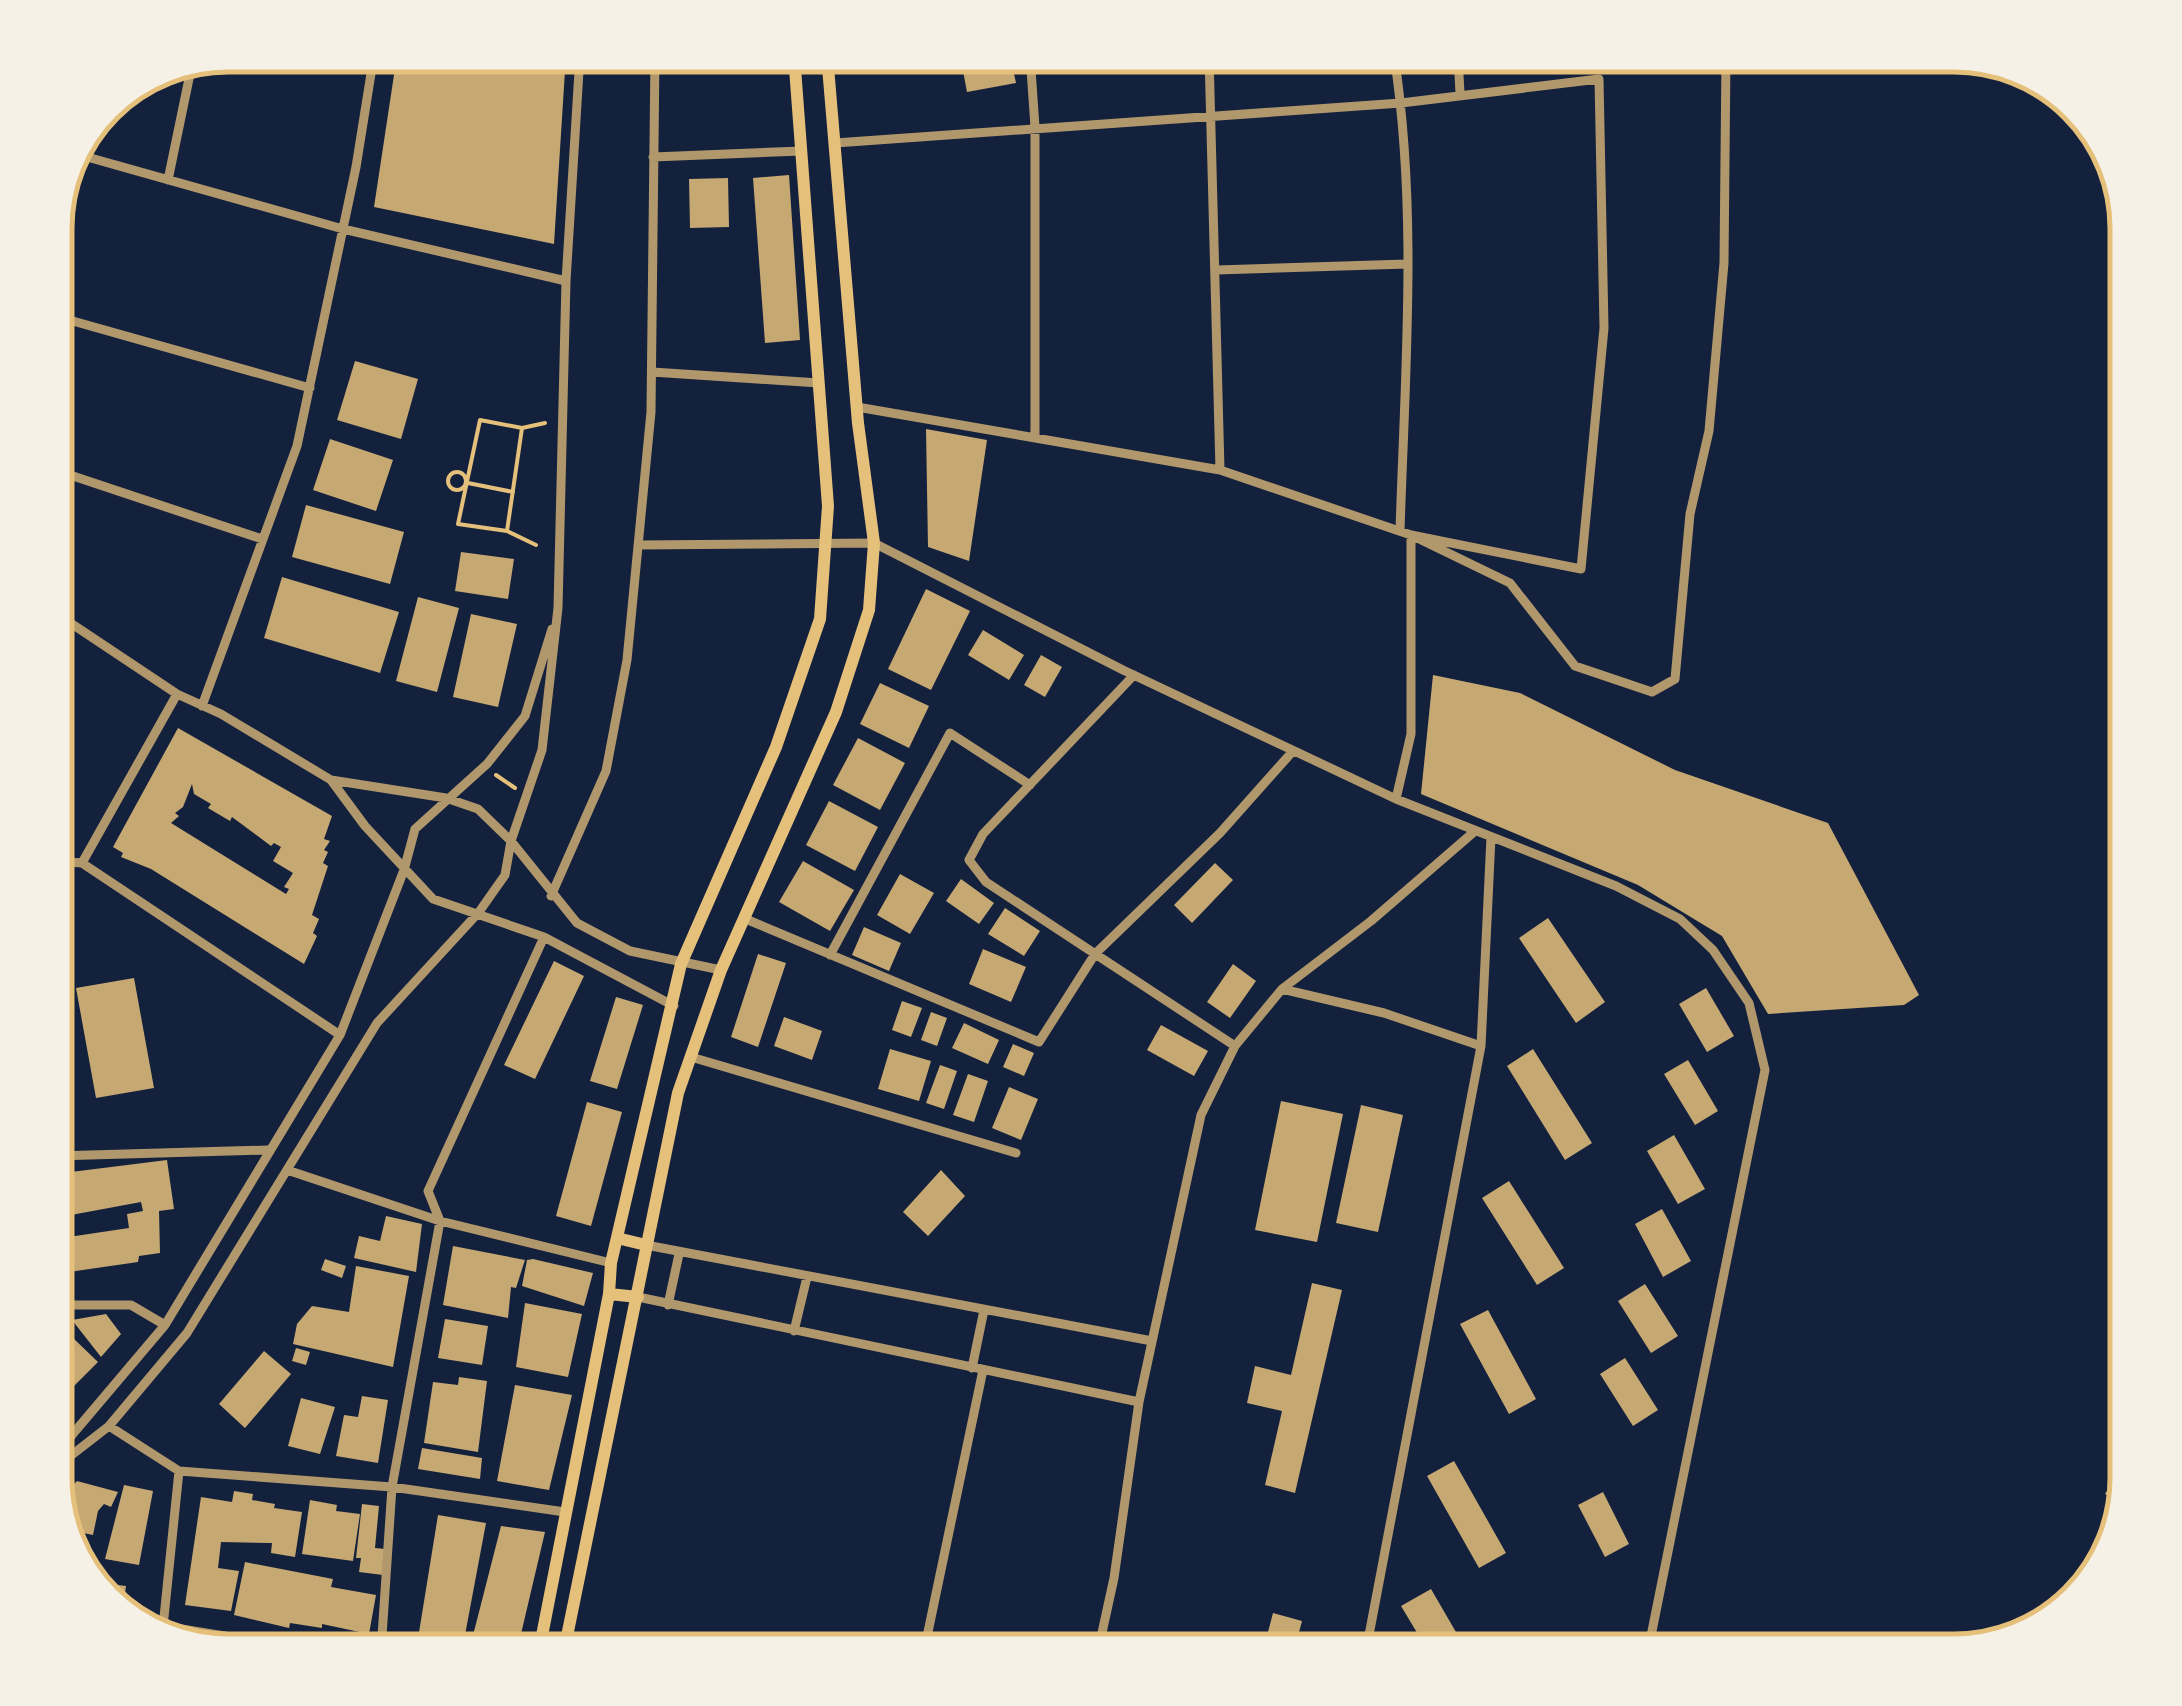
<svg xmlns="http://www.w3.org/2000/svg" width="2182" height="1706" font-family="'Varela Round',sans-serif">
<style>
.building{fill:#c6a872;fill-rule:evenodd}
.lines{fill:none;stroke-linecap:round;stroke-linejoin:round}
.path{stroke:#e5c07b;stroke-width:4}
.minor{stroke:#b1986c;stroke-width:9}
.secondary{stroke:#e5c07b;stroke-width:12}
.rim{fill:none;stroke:#e5c07b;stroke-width:5}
</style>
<rect width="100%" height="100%" fill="#14213d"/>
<path class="building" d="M397,55h169l-12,189 -180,-37z
M960,55h50l6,28 -49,9z
M789,175l11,165 -35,3 -12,-165z
M728,178l1,49 -39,1 -1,-49z
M355,361l63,18 -17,60 -64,-19z
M926,429l61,11 -18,121 -41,-14z
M330,439l63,21 -17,51 -63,-21z
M306,505l98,27 -14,52 -98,-27z
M461,552l53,7 -6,40 -53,-8z
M282,577l117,35 -19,61 -116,-35z
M926,589l44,22 -39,79 -43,-21z
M418,597l41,11 -22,84 -41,-11z
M471,614l46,10 -19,83 -45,-10z
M983,630l41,25 -15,25 -41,-25z
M1041,655l21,12 -17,30 -21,-12z
M1433,675l87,18 155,77 153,53 91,172 -15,10 -136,9 -46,-78 -84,-51 -217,-91z
M880,683l49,23 -20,42 -49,-24z
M178,728l154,88 -8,23 6,2 -6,9 4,2 -5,11 5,3 -16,49 7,4 -6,14 4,3 -13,28 -153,-95 -30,-12 2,-4 -10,-6zM192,784l2,10 17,10 -3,4 22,13 2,-4 39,29 3,-3 7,4 -8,14 20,12 -9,14 5,2 -3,5 -115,-71 8,-7 -4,-3 8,-6z
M858,738l47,25 -25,47 -47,-25z
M829,801l49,26 -23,44 -49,-26z
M803,861l51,29 -24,41 -51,-29z
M1215,863l18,17 -41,43 -18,-18z
M900,874l34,19 -24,41 -33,-19z
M961,879l33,24 -15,21 -33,-23z
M1005,908l35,23 -16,25 -36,-22z
M1548,918l57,84 -29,21 -57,-85z
M864,927l37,16 -12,28 -37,-16z
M983,949l43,18 -15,35 -42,-18z
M758,954l28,9 -28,84 -27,-10z
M554,961l30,15 -49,103 -31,-14z
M1233,964l23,17 -26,37 -23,-16z
M134,978l20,110 -58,10 -20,-110z
M1706,988l28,48 -27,16 -28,-48z
M616,997l27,8 -26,84 -27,-8z
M902,1001l20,7 -11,29 -19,-7z
M931,1012l16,6 -10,28 -16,-6z
M784,1017l38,14 -10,29 -38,-14z
M964,1023l35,17 -11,24 -36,-16z
M1161,1025l47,26 -14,25 -47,-26z
M1013,1044l21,9 -10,23 -21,-9z
M890,1049l41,12 -12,40 -41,-12z
M1533,1049l59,94 -27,17 -58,-94z
M1688,1060l30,51 -23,14 -31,-51z
M940,1065l17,6 -13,38 -18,-6z
M968,1074l20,7 -14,41 -21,-7z
M1009,1087l29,12 -17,41 -29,-12z
M1281,1101l62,13 -26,128 -62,-12z
M587,1102l35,10 -31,114 -35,-10z
M1361,1105l42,10 -25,117 -42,-9z
M1674,1135l31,54 -27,15 -31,-53z
M167,1160l7,49 -15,2 1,42 -21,3 -1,6 -83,12v-35l74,-11 -2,-14 16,-3 -2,-9 -86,16v-44z
M941,1170l24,26 -37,40 -25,-24z
M1509,1181l55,87 -27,17 -55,-87z
M1662,1209l29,52 -28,16 -28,-53z
M386,1216l36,8 -6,48 -62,-14 5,-22 21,5z
M453,1246l72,14 -9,28 -5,-1 -3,31 -65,-13z
M325,1259l21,7 -4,12 -21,-8z
M533,1259l60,14 -9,33 -62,-20 5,-26z
M356,1266l53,10 -16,91 -100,-23 4,-20 15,-18 37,6z
M1312,1283l30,7 -47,203 -30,-8 17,-74 -35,-8 8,-37 36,9z
M1645,1284l33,52 -27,17 -33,-52z
M525,1303l57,11 -14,63 -52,-10z
M1488,1310l48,89 -27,15 -49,-90z
M106,1314l15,20 -20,23 -29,-37z
M445,1319l43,7 -6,39 -44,-7z
M71,1336l27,26 -35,35 -8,-7v-38z
M296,1348l14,4 -4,13 -14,-4z
M264,1351l27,23 -46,54 -26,-24z
M1625,1358l33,52 -25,16 -33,-52z
M459,1377l28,4 -9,71 -54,-9 9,-61 25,3z
M515,1385l57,10 -23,95 -52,-9z
M362,1396l26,4 -10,63 -42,-7 8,-41 14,2z
M301,1398l34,9 -15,47 -32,-8z
M422,1448l60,10 -2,21 -62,-10z
M2127,1460v18l-9,23 -13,-7z
M1454,1461l52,92 -27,15 -52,-92z
M77,1481l41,11 -7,15 -7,-3 -6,7 -5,24 -10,-2 -5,21 -5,-1 -14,-51z
M124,1485l29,6 -14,74 -34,-6z
M234,1491l19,3 -1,6 23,4 -1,4 28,4 -7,45 -24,-4 1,-10 -51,-1 -3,26 21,3 -8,40 -46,-6 16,-108 31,5z
M1603,1492l26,52 -24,13 -27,-52z
M310,1500l27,5 -1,6 24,3 -7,47 -51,-7z
M362,1504l17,2 -4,42 10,1 -2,26 -24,-3 2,-14h-5z
M438,1515l48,8 -24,128h-46z
M501,1526l44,6 -28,119h-48z
M245,1562l88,17 -2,8 45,8 -7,39 -47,-10v4l-32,-5 -1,5 -55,-13z
M94,1582l32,4 -3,23 -9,-1z
M1431,1589l36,62h-39l-27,-45z
M1273,1613l29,8 -8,30h-31z
M1574,1637l7,14h-32z"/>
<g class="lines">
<path class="path" d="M448 481a9 9 0 1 1 18 0a9 9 0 1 1-18 0Z
M468,483l45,9
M507,531l15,-103
M536,545l-29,-14 -49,-7 22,-104 42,8 23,-5
M496,775l19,13"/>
<path class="minor" d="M1030,55l5,72v308
M1209,55l11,415
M1394,55c24,156 11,318 6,475
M1458,55l2,39
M835,143l566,-40 198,-24 5,249 -23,241 -170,-34 -191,-65 -363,-63
M73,153l270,76 223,52
M653,157l149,-6
M168,180l23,-111
M1216,270l191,-6
M55,316l255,72
M652,372l167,11
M55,470l207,69
M638,545l236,-2 249,127 273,129 220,87 64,33 33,31 36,53 16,67 -117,581
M55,608l11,12 111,74 44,20 110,66 115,18 32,11 33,32 66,82 53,28 91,19
M1134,675l-151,159 -14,26 17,22 249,164
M177,694l-95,169 258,172
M202,706l95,-260 59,-279 18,-112
M331,780l34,46 68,73 111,38 130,69
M1396,799l15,-65v-199l99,48 65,83 77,26 23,-13 15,-165 19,-83 15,-168 2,-208
M55,861l27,2
M551,896l55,-125 21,-111 24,-248 4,-357
M748,920l291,122 56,-88 125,-121 73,-82
M830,955l120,-222 80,52
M1282,989l102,24 97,33
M691,1057l325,96
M55,1085l11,71
M55,1156l213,-6
M287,1170l153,51 171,42
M646,1245l506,96
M638,1297l501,105
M55,1305h76l34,20
M668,1305l11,-51
M794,1331l13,-54
M972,1368l12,-58
M109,1426l70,45 213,16 173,25
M55,1455l110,-130 175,-290 64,-165 11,-41 72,-65 38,-48 27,-87
M55,1468l54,-42 78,-93 190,-310 102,-111 26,-37 6,-34 31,-91 16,-142 8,-327 14,-226
M163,1626l154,25
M163,1627l16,-156
M381,1651l11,-164 48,-266 -12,-30 116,-254
M924,1651l59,-281
M1098,1651l16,-73 25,-176 62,-287 34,-69 47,-57 89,-68 104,-90
M1366,1651l115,-605 10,-209"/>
<path class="secondary" d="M617,1238l29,7
M609,1294l29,3
M539,1651l70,-357 2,-31 70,-299 95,-217 44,-128 8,-113 -34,-451
M564,1651l114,-558 43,-123 115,-258 33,-102 5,-67 -16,-120 -31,-368"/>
</g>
<path d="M0 0H2182V1706H0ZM228 72H1954A156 156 0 0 1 2110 228V1478A156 156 0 0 1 1954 1634H228A156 156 0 0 1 72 1478V228A156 156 0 0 1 228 72Z" fill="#f6f1e7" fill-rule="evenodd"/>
<path class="rim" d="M228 72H1954A156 156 0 0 1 2110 228V1478A156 156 0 0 1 1954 1634H228A156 156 0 0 1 72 1478V228A156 156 0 0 1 228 72Z"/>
</svg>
